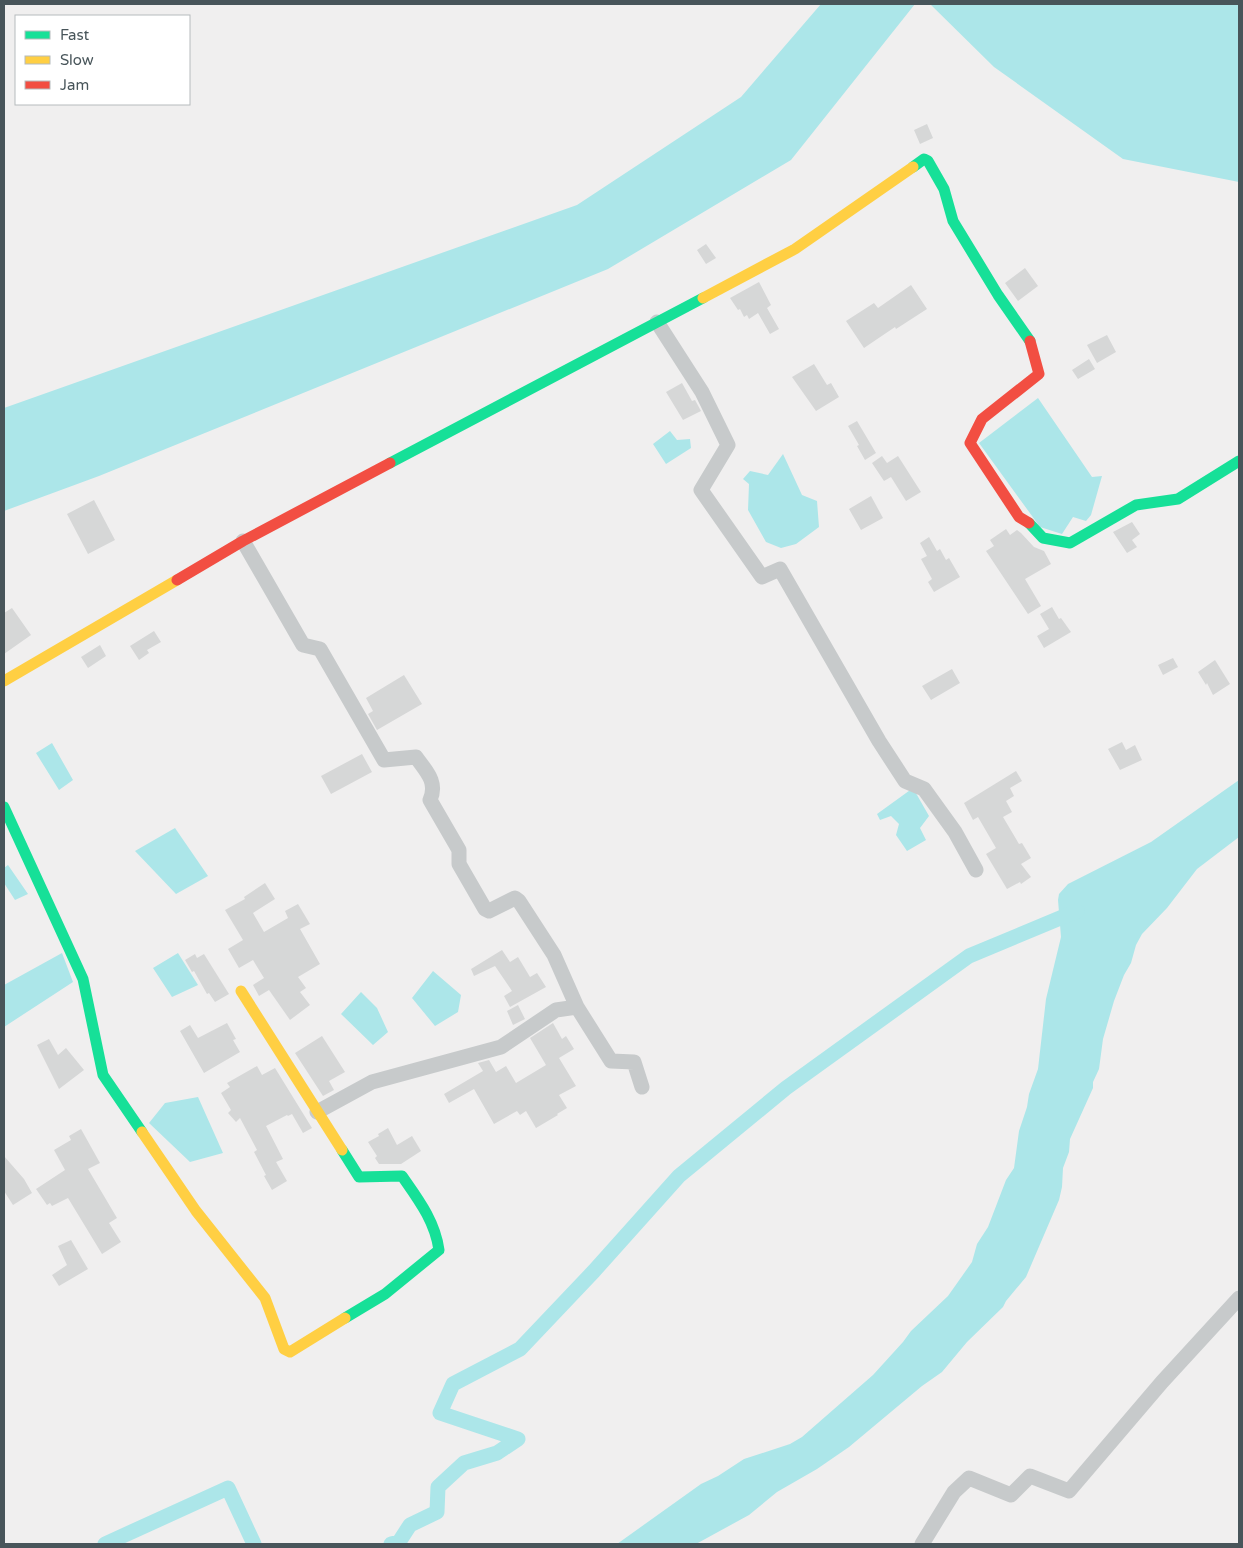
<svg xmlns="http://www.w3.org/2000/svg" width="1243" height="1548" font-family="'Varela Round',sans-serif">
<style>
.water{fill:#ace6e9}
.lines{fill:none;stroke-linecap:round;stroke-linejoin:round}
.canal{stroke:#ace6e9;stroke-width:15}
.building{fill:#d6d7d7}
.street{stroke:#c7cacb;stroke-width:15}
.fast{stroke:#16e098;stroke-width:11}
.slow{stroke:#ffcf43;stroke-width:11}
.jam{stroke:#f24e42;stroke-width:11}
</style>
<rect width="100%" height="100%" fill="#f0efef"/>
<path class="water" d="M821,4h94l-124,156 -183,109 -509,207 -95,35v-103l573,-203 164,-108z
M930,4h309v178l-116,-23 -129,-92z
M1038,398l54,79 10,-1 -11,39 -5,6 -13,-4 -11,17 -22,-7 -61,-84z
M670,431l7,9 13,-1 1,9 -25,16 -13,-20z
M783,454l19,41 15,6 2,26 -23,17 -15,4 -15,-6 -18,-32 1,-26 -6,-5 7,-8 18,4z
M52,743l21,37 -14,10 -23,-37z
M1239,780v57l-42,32 -30,39 -25,26 -6,11 -5,18 -7,12 -10,26 -11,38 -4,30 -6,13v6l-23,51 -1,13 -6,16 -1,19 -3,13 -33,77 -20,24 -3,6 -36,35 -25,30 -20,14 -73,61 -32,22 -40,23 -28,23 -53,29h-79l84,-60 17,-8 26,-17 46,-15 12,-7 71,-62 30,-33 8,-11 37,-35 24,-34 5,-18 11,-17 18,-47 8,-12 5,-37 8,-24 2,-13 9,-25 8,-70 15,-62 -3,-37 1,-6 9,-10 83,-42z
M913,788l16,28 -9,12 6,12 -19,11 -11,-16 3,-11 -8,-8 -11,4 -3,-6z
M175,828l33,48 -32,18 -41,-43z
M8,865l20,29 -13,6 -11,-17v-15z
M62,953l11,29 -69,45v-42z
M178,953l20,32 -26,12 -19,-29z
M433,971l28,24 -3,17 -23,14 -23,-28z
M361,992l16,16 11,24 -15,13 -32,-31z
M198,1097l25,56 -33,9 -41,-39 16,-20z"/>
<g class="lines">
<path class="canal" d="M105,1544l123,-56 26,56
M391,1544l8,-2 11,-17 27,-13 1,-25 26,-24 33,-10 21,-14 -78,-26 13,-29 67,-35 74,-78 85,-95 107,-88 183,-132 108,-45"/>
</g>
<path class="building" d="M927,124l6,14 -13,6 -6,-14z
M706,244l10,14 -10,6 -9,-14z
M1025,268l13,18 -20,15 -13,-18z
M759,282l12,23 -4,3 12,21 -9,5 -12,-21 -9,6 -2,-4 -3,2 -4,-8 -2,1 -8,-12z
M911,285l16,24 -31,20 -1,-2 -31,21 -18,-27 28,-18 4,5z
M1107,335l9,17 -19,11 -10,-18z
M1089,359l6,10 -17,10 -6,-9z
M814,364l13,21 4,-2 8,14 -23,14 -24,-34z
M682,383l10,18 3,-1 6,11 -18,9 -17,-28z
M857,421l19,32 -11,7 -8,-14 2,-1 -11,-19z
M882,456l5,7 11,-7 23,36 -15,9 -15,-24 -7,4 -12,-18z
M871,496l12,22 -22,12 -12,-21z
M94,500l21,40 -27,14 -21,-40z
M1132,522l8,12 -8,6 5,7 -10,6 -14,-21z
M1006,529l4,6 7,-5 4,3 13,14 10,4 7,13 -26,15 16,27 -13,8 -42,-63 8,-5 -4,-6z
M929,537l8,14 3,-2 6,11 3,-2 11,19 -26,15 -6,-10 4,-3 -11,-20 6,-3 -7,-13z
M1052,607l7,12 2,-1 10,14 -27,16 -7,-12 12,-7 -9,-15z
M12,608l19,27 -27,19v-41z
M154,631l7,11 -14,8 2,3 -10,7 -9,-14z
M100,645l6,11 -18,12 -7,-11z
M1173,658l5,9 -15,8 -5,-10z
M1215,660l15,24 -17,11 -6,-12 -1,2 -8,-13z
M952,669l8,14 -29,17 -9,-14z
M404,675l18,29 -45,26 -9,-16 5,-3 -7,-13z
M1122,742l4,8 9,-5 7,15 -22,10 -12,-21z
M362,754l10,18 -41,22 -10,-18z
M1016,771l6,10 -12,7 4,8 -8,5 6,11 -9,5 16,27 3,-1 9,15 -10,6 10,13 -10,7 -1,-2 -13,7 -21,-35 10,-6 -18,-31 -5,3 -9,-17z
M265,883l10,16 -22,14 11,19 24,-14 -3,-7 13,-7 12,20 -10,5 20,35 -22,13 8,11 -6,4 10,13 -20,15 -21,-30 -10,6 -6,-11 11,-7 -11,-18 -14,8 -11,-19 15,-9 -18,-30 20,-11 -1,-2z
M502,950l8,12 8,-5 12,20 7,-4 9,14 -36,20 -6,-11 8,-5 -17,-25 -21,10 -3,-7z
M195,954l2,4 7,-4 25,40 -14,8 -6,-9 -2,1 -13,-23 -2,1 -7,-12z
M518,1005l7,14 -12,6 -6,-14z
M227,1023l9,16 -3,1 7,12 -36,21 -24,-42 10,-6 8,13z
M553,1023l9,16 4,-3 8,13 -15,9 17,28 -17,9 8,13 -10,6 1,1 -22,13 -10,-17 -6,4 -3,-4 -23,13 -20,-35 -25,14 -5,-9 39,-23 -5,-8 11,-3 7,12 10,-6 10,17 30,-18 -16,-27z
M322,1036l23,36 -16,9 5,9 -11,6 -28,-43z
M49,1039l9,16 8,-7 18,22 -25,19 -22,-44z
M257,1066l5,9 13,-7 37,60 -9,5 -11,-19 -4,2 -1,-1 -21,11 17,33 -7,3 11,19 -15,9 -8,-14 2,-1 -12,-23 3,-2 -17,-32 -4,4 -8,-9 3,-3 -10,-17 9,-6 -3,-4z
M388,1128l9,17 15,-9 9,15 -20,13h-22l-4,-6 2,-2 -9,-14 11,-6 -1,-2z
M81,1129l19,34 -12,6 29,49 -8,5 12,19 -19,12 -34,-56 -16,8 -2,-3 -3,2 -11,-16 29,-19 -11,-20 17,-10 -2,-4z
M4,1156l20,23 8,14 -19,12 -9,-14z
M71,1240l17,29 -29,17 -7,-11 15,-10 -9,-19z"/>
<g class="lines">
<path class="street" d="M657,322l45,70 26,53 -27,45 61,87 18,-8 99,172 26,40 19,8 31,43 21,38
M243,541l60,104 17,4 64,111 32,-3c10,14 22,25 14,43l29,50v14l26,45 4,2 26,-13 4,3 35,54 23,52 34,54 23,1 8,25
M317,1112l55,-30 129,-35 55,-37 21,-3
M922,1544l32,-52 15,-14 42,17 19,-19 39,15 93,-109 77,-84"/>
<path class="fast" d="M913,167l11,-8 4,2 16,28 9,32 45,74 32,46
M390,463l313,-165
M1029,523l14,15 27,5 66,-38 42,-6 61,-38
M4,807l79,172 20,96 39,57
M342,1150l17,27 43,-1c16,23 33,45 37,74l-54,44 -40,24"/>
<path class="slow" d="M703,298l92,-49 118,-82
M4,681l173,-101
M241,991l101,159
M142,1132l54,79 69,87 19,51 6,3 55,-34"/>
<path class="jam" d="M1029,523l-10,-6 -49,-74 12,-24 57,-45 -9,-33
M177,580l66,-39 147,-78"/>
</g>
<rect width="1243" height="1548" fill="none" stroke="#48555a" stroke-width="10"/>
<rect x="15" y="15" width="175" height="90" fill="#ffffff" stroke="#b6bbbd"/>
<rect x="25" y="31" width="25" height="8" fill="#16e098" stroke="#b6bbbd"/>
<text x="60" y="40" font-size="15" fill="#48555a">Fast</text>
<rect x="25" y="56" width="25" height="8" fill="#ffcf43" stroke="#b6bbbd"/>
<text x="60" y="65" font-size="15" fill="#48555a">Slow</text>
<rect x="25" y="81" width="25" height="8" fill="#f24e42" stroke="#b6bbbd"/>
<text x="60" y="90" font-size="15" fill="#48555a">Jam</text>
</svg>
